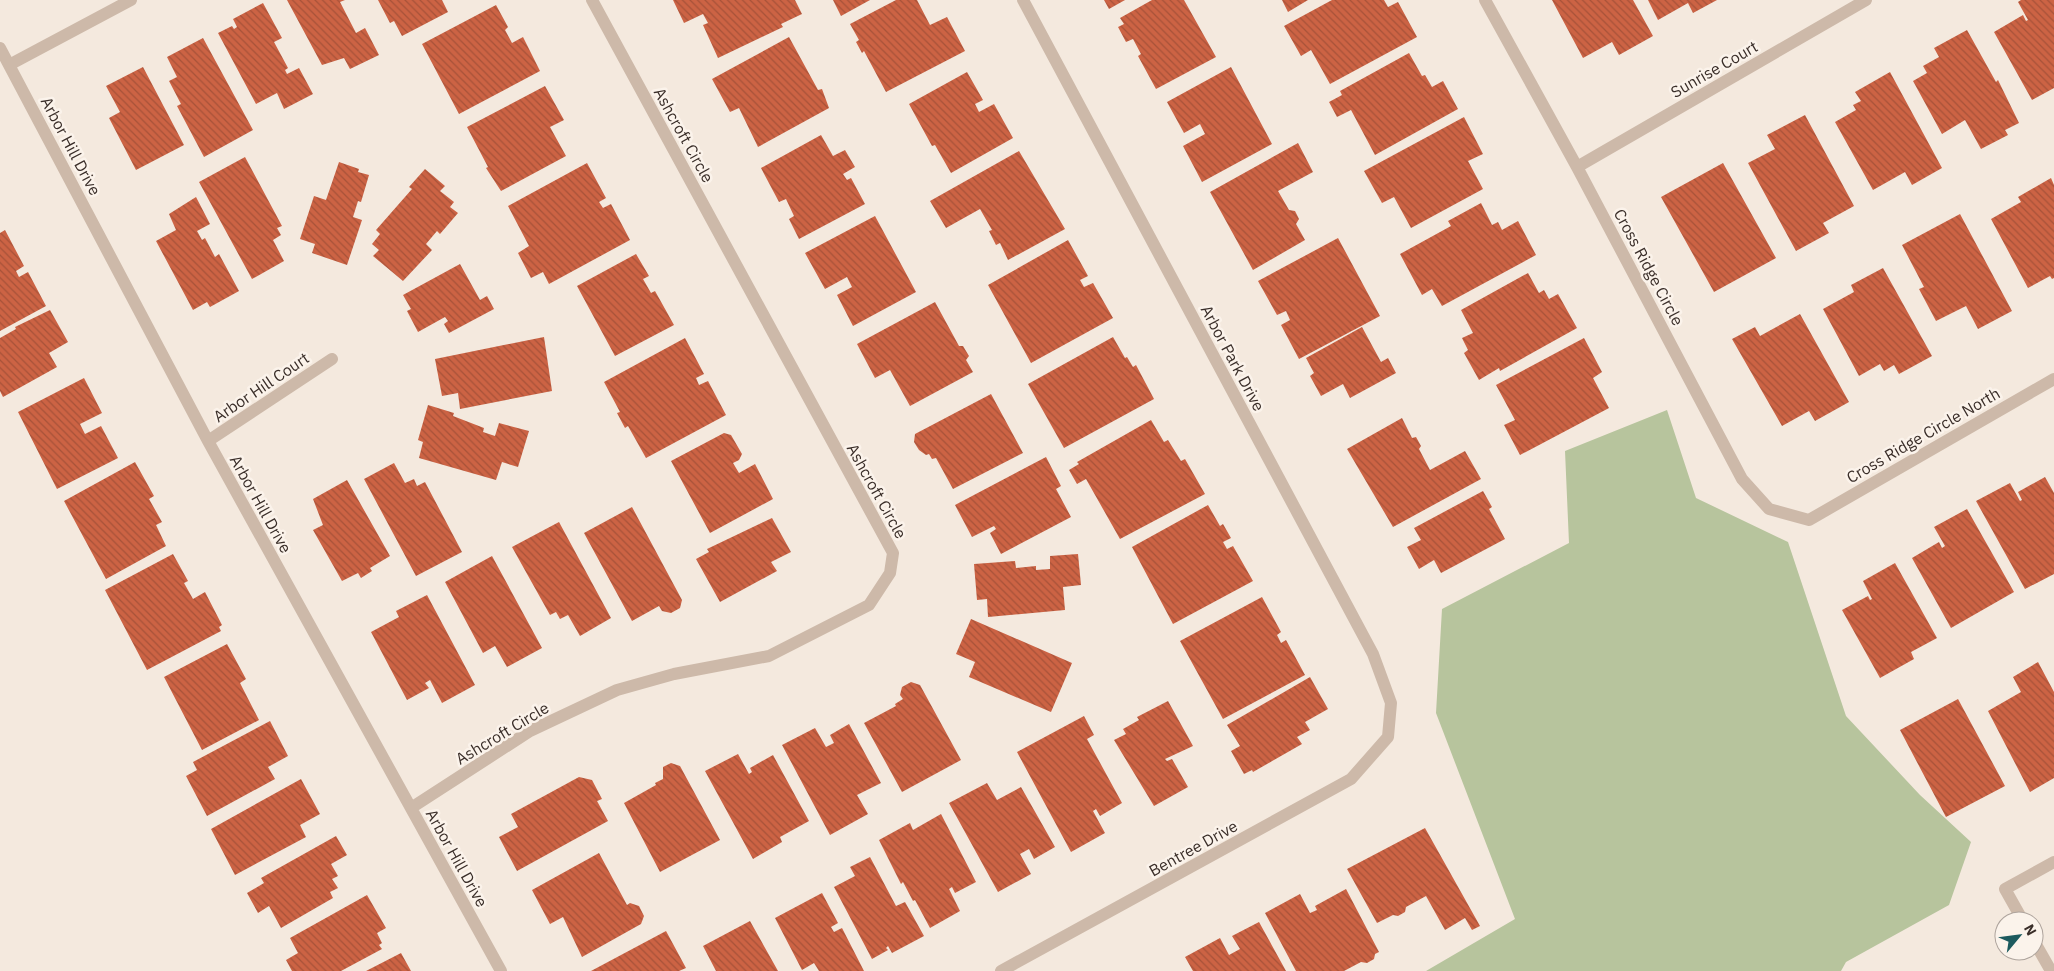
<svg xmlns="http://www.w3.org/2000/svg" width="2054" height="971" font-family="'IBM Plex Sans',sans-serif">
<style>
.green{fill:#b7c49d}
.building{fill:url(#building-back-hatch)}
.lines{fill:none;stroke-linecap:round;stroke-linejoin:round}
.minor{stroke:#cdb9a9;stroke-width:12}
.labels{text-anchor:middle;stroke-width:5;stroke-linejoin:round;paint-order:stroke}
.street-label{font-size:16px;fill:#3a2e29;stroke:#fbf3eb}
</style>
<defs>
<pattern id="building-back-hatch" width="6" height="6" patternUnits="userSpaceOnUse" patternTransform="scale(1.25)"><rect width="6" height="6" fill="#cc6344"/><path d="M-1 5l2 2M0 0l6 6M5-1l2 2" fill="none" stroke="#a75239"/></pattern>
</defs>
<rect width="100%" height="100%" fill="#f4e9de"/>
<path class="green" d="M1667,410l29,88 92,44 58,174 74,79 51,47 -22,63 -103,57 -5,9h-415l89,-52 -79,-206 6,-104 127,-66 -4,-92z"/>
<path class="building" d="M287,0h58l-5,2 16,31 9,-5 14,27 -29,14 -6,-11 -22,7z
M378,0h64l6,12 -46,24 -8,-15 -4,2z
M673,0h122l7,14 -21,10 2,3 -65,31 -15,-33 5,-2 -5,-9 -19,9z
M833,0h37l-29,16z
M896,0h21l13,25 17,-8 18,34 -79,41 -22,-41 -2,2 -6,-11 3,-2 -9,-16z
M1104,0h21l-16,9z
M1152,0h32l32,57 -60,32 -18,-33 3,-2 -8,-15 -7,3 -8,-15 6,-3 -4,-6z
M1282,0h26l-20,12z
M1332,0h52l4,7 10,-5 19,35 -87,47 -19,-34 -10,6 -17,-30z
M1552,0h81l20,36 -34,19 -7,-13 -29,16z
M1648,0h69l-24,13 -5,-10 -30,17z
M2021,0h33v88l-22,12 -38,-68 29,-17 3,6 2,-1 -10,-18z
M263,3l19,35 -8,4 14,26 -3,2 2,4 12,-6 14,26 -29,15 -7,-16 -21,11 -38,-71 14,-7 2,3 3,-2 -4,-8z
M496,5l12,22 -3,3 7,13 11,-6 17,34 -81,43 -37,-70z
M1967,30l29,52 2,-2 21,43 -14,7 3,5 -27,14 -16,-29 -23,14 -29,-53 14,-8 -4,-7 16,-9 -5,-9z
M789,37l29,53 4,-1 7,19 -71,39 -19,-39 -9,4 -18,-33z
M203,38l50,92 -49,27 -27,-51 4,-2 -12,-23 8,-4 -10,-20z
M1409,53l13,23 3,-1 7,12 11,-6 15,28 -83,46 -24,-45 -14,7 -8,-15 13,-7 -2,-4z
M143,67l41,78 -48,25 -27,-52 11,-6 -14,-26z
M1231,67l41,77 -70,38 -19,-36 22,-12 -5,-10 -16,9 -17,-31z
M967,72l16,28 -8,4 4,8 15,-8 19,34 -62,35 -16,-28 -3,1 -23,-42z
M1890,72l52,96 -30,17 -7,-13 -32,18 -38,-68 21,-12 -3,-5 8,-4 -6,-9z
M545,86l19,34 -14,7 16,29 -65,35 -15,-23 2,-1 -21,-40z
M1805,115l49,91 -31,17 6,10 -33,18 -48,-88 27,-14 -8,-14z
M1464,117l19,37 -15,7 15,28 -72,39 -17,-31 -12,6 -18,-32z
M821,135l12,21 12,-6 10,17 -12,7 4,6 4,-2 14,26 -66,35 -10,-20 5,-3 -8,-17 -7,3 -18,-34z
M1298,143l15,29 -35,19 11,19 6,1 4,8 -3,5 9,16 -52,30 -43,-78z
M1019,151l46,78 -57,31 -8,-17 -4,2 -7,-14 3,-1 -12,-21 -34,19 -16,-27z
M245,157l37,69 -5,2 4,7 -8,5 11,21 -32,18 -53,-97z
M339,162l20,7 -1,3 11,3 -8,27 -3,-1 -5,16 9,3 -15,45 -35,-12 3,-9 -15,-5 14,-43 12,4z
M587,163l19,35 -7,4 4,6 8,-4 19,36 -81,44 -6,-12 -12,6 -13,-25 11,-7 -21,-40z
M1723,163l53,95 -62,34 -53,-95z
M425,169l20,17 -5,5 14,11 -4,5 8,6 -18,21 -3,-3 -11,13 6,6 -29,31 -30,-25 6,-6 -7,-6 8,-10 -4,-4 36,-41 -3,-2z
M2051,178l3,7v93l-2,1 -2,-3 -22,12 -37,-69 30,-17 -3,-5z
M196,197l14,27 -13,7 5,9 3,-2 10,19 4,-3 20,37 -29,16 -3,-5 -14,8 -37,-69 20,-11 -7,-16z
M1481,203l11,22 6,-3 4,8 16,-9 18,34 -94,51 -10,-17 -10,6 -22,-41 51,-28 -3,-5z
M1960,214l52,97 -34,18 -12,-23 -30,15 -17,-32 5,-2 -22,-42z
M875,216l41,76 -63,34 -16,-31 15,-8 -5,-10 -22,12 -20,-36z
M5,230l19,36 -8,5 3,6 9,-5 18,34 -46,25v-98z
M1338,238l42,78 -81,43 -18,-34 9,-5 -4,-9 -9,4 -19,-34z
M1068,240l20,36 -8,4 4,7 9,-4 20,35 -82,45 -43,-78z
M636,254l13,22 -6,3 8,14 4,-2 19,34 -59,31 -38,-70z
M460,264l20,36 7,-4 7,13 -45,24 -5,-9 4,-3 -3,-4 -27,15 -11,-21 4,-2 -8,-14z
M1883,268l49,88 -33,18 -5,-9 -10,6 -4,-7 -21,12 -36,-67 31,-17 -3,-7z
M1528,273l11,20 5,-3 5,9 9,-5 19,34 -77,43 -1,-3 -20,12 -15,-27 4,-3 -6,-12 11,-5 -12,-23z
M935,302l24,44h4l6,10 -3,4 7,12 -63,34 -20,-36 -15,8 -18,-34z
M50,310l18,32 -19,11 8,14 -54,30 -3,-6v-53l16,-9 -1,-2z
M1800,314l49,88 -34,19 -6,-10 -27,15 -50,-87 23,-12 5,9z
M1362,327l19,35 7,-4 8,15 -46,25 -7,-14 -22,12 -11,-20 4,-3 -8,-15z
M544,337l8,54 -92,18 -2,-16 -16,3 -7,-37z
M1113,337l12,21 2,-1 6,10 3,-2 18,34 -90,49 -36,-64z
M685,338l19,36 -8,4 3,7 9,-4 18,34 -80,43 -18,-32 -3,2 -8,-15 3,-1 -16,-30z
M1584,338l18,34 -9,6 16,30 -89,47 -16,-30 11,-5 -19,-35z
M84,378l18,35 -22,11 5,10 16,-8 17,32 -61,31 -39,-77z
M991,394l32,59 -70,36 -17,-31 -4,1 -3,-5 -3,1 -7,-5 -5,-8 1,-8z
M428,405l26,8 -1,3 31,12 -1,4 12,4 4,-13 30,8 -11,36 -16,-5 -6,18 -77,-22 4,-16 -5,-2z
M1402,418l10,20 4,-1 5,9 -2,3 11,21 35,-19 16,28 -88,48 -46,-78z
M1151,420l13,22 4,-2 13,21 4,-2 20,35 -85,45 -34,-60 -9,5 -8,-14 10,-6 -2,-2z
M724,433l7,2 11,19 -3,6 -6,3 6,10 16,-9 18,35 -63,34 -39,-72z
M1046,457l15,29 -5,3 15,28 -70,37 -11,-21 6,-4 -2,-3 -22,11 -17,-32z
M135,462l19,34 -5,3 13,23 -6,3 10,21 -60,33 -42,-78z
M394,463l11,20 9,-4 3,7 8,-4 37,70 -46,24 -52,-97z
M2045,477l9,16v81l-29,15 -49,-88 34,-18 10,18 2,-1 -4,-8z
M347,480l43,76 -20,12 2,3 -11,7 -3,-5 -16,8 -29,-51 10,-5 -10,-26z
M1483,491l9,16 -3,2 16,30 -64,34 -7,-13 -15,9 -12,-22 14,-7 -7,-12z
M1208,505l12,21 3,-2 8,14 -8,4 4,7 6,-3 20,35 -80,43 -41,-77z
M632,507l50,93 -2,8 -9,5 -9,-2 -3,-5 -27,15 -48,-88z
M1967,509l47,83 -63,36 -39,-70 27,-16 3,6 3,-2 -11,-19z
M772,518l19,34 -20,10 6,9 -57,31 -24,-43 13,-7 -2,-3z
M559,522l52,96 -31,18 -12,-21 -8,4 -4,-7 -6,3 -38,-68z
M173,554l15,27 -4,2 9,16 12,-7 17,33 -3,2 2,4 -74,39 -42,-80z
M1078,554l3,31 -18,2 2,23 -77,7 -1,-18 -10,1 -3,-36 41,-3 1,7 20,-2v4l14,-1v-13z
M492,556l50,92 -35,19 -12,-21 -12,7 -38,-71z
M1895,563l42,75 -26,14 3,7 -34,19 -38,-68 26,-14 2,4 2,-1 -9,-18z
M427,595l48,90 -33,18 -12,-23 -5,3 4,5 -22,12 -36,-68 28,-15 -3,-6z
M1262,597l19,35 -4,3 4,8 5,-3 19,35 -82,44 -43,-78z
M971,619l101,44 -21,49 -82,-35 6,-15 -19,-8z
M227,644l19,35 -6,4 19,37 -57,30 -38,-73z
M2038,662l16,30v86l-24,14 -42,-81 33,-19 -8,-15z
M1310,677l18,32 -23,13 5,8 -13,7 5,7 -49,28 -1,-2 -8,4 -13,-23 9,-5 -13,-21z
M911,682l9,3 41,75 -59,32 -38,-69 32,-17 -1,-2 8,-5 -3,-4 2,-8z
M1958,699l47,87 -59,31 -46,-87z
M1168,701l25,45 -28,13 2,2 5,-2 16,28 -34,19 -40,-66 12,-6 -3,-5 16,-9 -2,-3z
M1084,716l10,19 -7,4 35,64 -22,13 -4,-7 -3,2 12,22 -34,19 -54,-100z
M270,721l18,35 -20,11 7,12 -68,37 -21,-40 11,-6 -4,-8z
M849,724l32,59 -24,12 11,19 -38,21 -48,-90 33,-17 11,19 8,-4 -4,-8z
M738,754l11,20 3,-2 -2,-4 23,-13 36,66 -29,16 2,5 -29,17 -48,-88z
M671,763l9,3 40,74 -60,32 -36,-69 32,-18 -1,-2 8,-4v-12z
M579,777l13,3 10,19 -5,2 11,20 -91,50 -18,-34 19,-10 -7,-13z
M301,779l19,35 -20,11 6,12 -71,38 -24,-46z
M987,783l10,17 24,-13 34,60 -21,12 -5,-10 -9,5 11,20 -33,18 -49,-89z
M941,814l35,68 -21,11 -3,-6 -3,2 11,22 -30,17 -15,-28 -2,1 -10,-19 -2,2 -22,-44 31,-17 3,7z
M1425,828l55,98 -8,4 -7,-12 -20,12 -19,-34 -20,11 -1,5 -7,4 -5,-1 -16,8 -30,-54z
M336,836l11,19 -16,9 7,12 -6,3 6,9 -8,4 3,6 -52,30 -12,-22 -11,7 -11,-20 17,-10 -3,-5z
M599,853l28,52 3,-2 9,3 5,10 -3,8 -59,33 -19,-40 -13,7 -18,-34z
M870,857l26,49 9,-4 19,34 -32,17 -4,-7 -2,2 2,2 -16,9 -38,-72 21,-11 -5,-9z
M1346,889l33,63 -4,2 -1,5 -7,4 -6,-1 -17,9h-48l-31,-58 35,-19 10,19 7,-3 -2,-4z
M822,893l16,30 -7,4 3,5 8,-4 22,43h-45l-5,-8 -12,7 -27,-52z
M367,895l19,33 -9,5 5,10 -3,2 3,4 -41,22h-49l-6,-11 12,-7 -8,-15z
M750,921l28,50h-62l-13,-25z
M1259,922l27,49h-93l-8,-14 35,-19 9,17 11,-6 -8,-13z
M666,931l20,37 -7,3h-88z
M401,953l10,18h-45z"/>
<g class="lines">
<path class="minor" d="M1485,0l92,167 165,312 27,30 40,11 245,-141
M0,48l208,393 293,530
M9,65l122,-65
M1577,167l289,-167
M208,441l124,-82
M411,808l119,-77 87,-41 57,-16 95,-18 100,-51 21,-32 3,-20 -301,-553
M2023,921l-18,-32 49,-27
M2034,941l17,30
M1001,971l350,-192 37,-42 3,-34 -18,-49 -350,-654"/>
</g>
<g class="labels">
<g class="street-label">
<text transform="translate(1714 69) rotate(-30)" y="6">Sunrise Court</text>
<text transform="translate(684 135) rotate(61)" y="6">Ashcroft Circle</text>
<text transform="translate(71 146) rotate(62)" y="6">Arbor Hill Drive</text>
<text transform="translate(1649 267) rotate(62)" y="6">Cross Ridge Circle</text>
<text transform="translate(1233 358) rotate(62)" y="6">Arbor Park Drive</text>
<text transform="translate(261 387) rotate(-34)" y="6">Arbor Hill Court</text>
<text transform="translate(1923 435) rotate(-30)" y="6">Cross Ridge Circle North</text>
<text transform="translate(877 491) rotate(61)" y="6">Ashcroft Circle</text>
<text transform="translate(261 504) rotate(61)" y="6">Arbor Hill Drive</text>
<text transform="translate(502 733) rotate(-31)" y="6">Ashcroft Circle</text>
<text transform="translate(1193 848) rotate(-29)" y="6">Bentree Drive</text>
<text transform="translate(457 858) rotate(61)" y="6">Arbor Hill Drive</text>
</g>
</g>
<g transform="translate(2019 936) rotate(61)"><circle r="24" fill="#fbf3eb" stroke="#aea49d"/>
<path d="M0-4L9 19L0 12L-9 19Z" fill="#1c5a5e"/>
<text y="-8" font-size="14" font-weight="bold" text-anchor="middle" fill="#3a2e29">N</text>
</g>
</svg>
